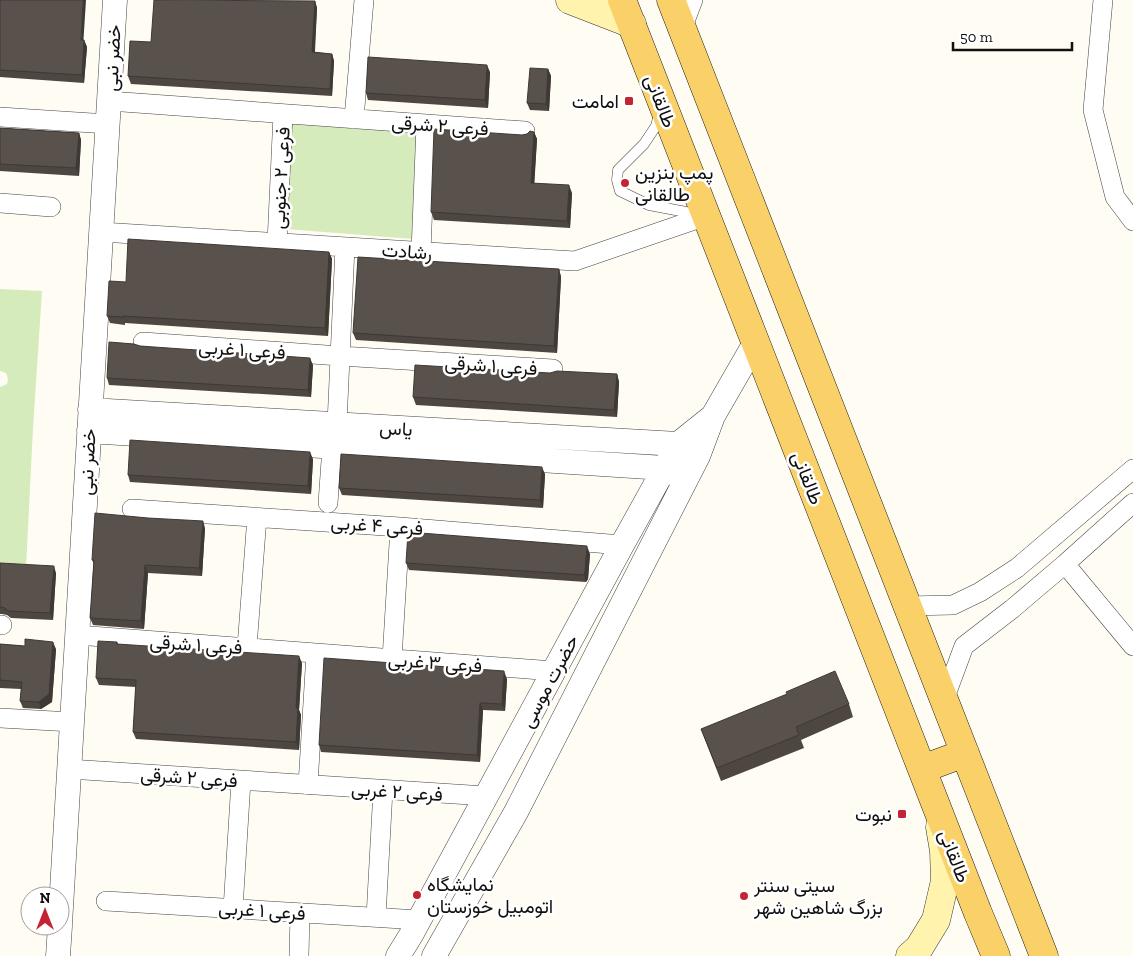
<svg xmlns="http://www.w3.org/2000/svg" width="1133" height="956" font-family="'Zilla Slab',Vazirmatn,serif">
<style>
.park{fill:#d6ebbb}
.lines{fill:none;stroke-linecap:round;stroke-linejoin:round}
.service-casing{stroke:#434343;stroke-width:11}
.minor-casing{stroke:#434343;stroke-width:20}
.tertiary-casing{stroke:#434343;stroke-width:25}
.secondary-casing{stroke:#323232;stroke-width:29}
.primary-casing{stroke:#212121;stroke-width:29}
.service{stroke:#fff;stroke-width:10}
.minor{stroke:#fff;stroke-width:19}
.tertiary{stroke:#fff;stroke-width:24}
.secondary{stroke:#fff3ae;stroke-width:28}
.primary{stroke:#fad168;stroke-width:28}
.wall{fill:#4d4641}
.shaded-wall{fill:#3e3935}
.building{fill:#59514c;stroke:#3e3935}
.poi-dot{fill:#c42432;stroke:#fff;stroke-width:2}
.labels{text-anchor:middle;stroke-width:5;stroke-linejoin:round;paint-order:stroke}
.street-label{font-size:19px;fill:#101010;stroke:#fff}
.poi-label{font-size:19px;fill:#101010;stroke:#fff;text-anchor:start}
</style>
<rect width="100%" height="100%" fill="#fffcf3"/>
<path class="park" d="M292,122l128,9 -7,108 -127,-10z
M0,289l42,2 -9,137 -7,140 -26,-1v-180l7,-3 1,-5 -2,-6 -6,-2z"/>
<g class="lines">
<defs>
<path id="service" d="M659,114l-3,12 -12,18 -26,26 -1,10 3,11 29,14 53,10"/>
<path id="minor" d="M1103,0l-10,110 22,87 18,24
M682,29l11,-29
M109,101l416,30
M0,117l108,7
M354,119l10,-119
M0,203l51,4
M101,232l474,29 131,-45
M277,243l6,-129
M421,252l5,-128
M143,342l197,14 213,13
M337,424l8,-177
M328,503l4,-56
M132,509l268,18 222,18
M1065,564l68,82
M907,606l46,-1 27,-13 37,-24 116,-99
M0,625h2
M77,635l477,36
M247,647l10,-130
M392,659l8,-132
M944,700l20,-54 48,-37 53,-45 68,-61
M0,718l72,4
M69,769l417,27
M308,785l8,-132
M106,901l313,19
M233,909l8,-128
M376,917l7,-127
M299,956l1,-43"/>
<path id="tertiary" d="M90,410l588,34 12,7
M89,431l575,37 13,7
M60,924l55,-924
M58,956l2,-30
M398,956l13,-21 211,-390 56,-101 35,-28
M434,956l82,-144 182,-356 15,-40 42,-73"/>
<path id="secondary" d="M570,0l62,24
M910,956l9,-8 17,-28 9,-39 -1,-30 -4,-24"/>
<path id="primary" d="M622,0l356,913 18,43
M671,0l373,956
M922,769l43,-16"/>
</defs>
<use href="#service" class="service-casing"/>
<use href="#minor" class="minor-casing"/>
<use href="#tertiary" class="tertiary-casing"/>
<use href="#secondary" class="secondary-casing"/>
<use href="#primary" class="primary-casing"/>
<use href="#service" class="service"/>
<use href="#minor" class="minor"/>
<use href="#tertiary" class="tertiary"/>
<use href="#secondary" class="secondary"/>
<use href="#primary" class="primary"/>
</g>
<path class="wall" d="M0,0l84,40 3,7 -3,36 -84,-6z
M315,1l2,7 -2,44 17,2 2,7 -2,35 -201,-12 -3,-8 23,-34z
M548,69l3,7 -2,35 -19,-1 -3,-7z
M490,72l-2,36 -120,-8 -2,-7z
M0,128l79,5 2,7 -2,36 -79,-5z
M534,132l3,7 -3,44 38,10 -2,35 -136,-8 -3,-8 91,-77z
M329,252l3,7 -4,77 -203,-13v2l-15,-2 -3,-7 19,-34z
M559,269l2,8 -4,76 -201,-13 -3,-7z
M140,346l173,19 -2,32 -202,-12 -2,-7z
M550,373l67,1 2,8 -2,35 -201,-12 -3,-8z
M313,459l-2,35 -181,-12 -2,-7z
M545,474l-2,34 -201,-13 -3,-7z
M205,528l-3,48 -54,-3 -4,56 -51,-4 -3,-7 4,-54 -2,-4z
M590,554l-2,25 -2,3 -177,-12 -3,-7z
M0,563l56,10 -3,47 -42,-2 -4,-3 -5,-1h-2z
M117,642l1,2 184,19 -3,47 2,5 -2,35 -163,-11 -3,-7 3,-45 -37,-2 -3,-7z
M0,644l56,5 -4,53 -11,7 -18,-1 -3,-7 1,-12 -21,-1z
M507,679l-2,32 -22,-1 -3,52 -159,-10 -2,-7z
M849,704l4,13 -52,23 3,8 -83,33 -20,-52z"/>
<path class="shaded-wall" d="M83,0h3l-3,47 -2,-7z
M315,1l2,7 -3,51 -2,-7z
M84,40l3,7 -3,36 -2,-8z
M332,54l2,7 -2,35 -2,-7z
M487,65l3,7 -2,36 -3,-8z
M548,69l3,7 -2,35 -3,-7z
M534,132l3,7 -3,51 -3,-7z
M79,133l2,7 -2,36 -3,-8z
M569,185l3,8 -2,35 -3,-7z
M329,252l3,7 -4,77 -3,-8z
M559,269l2,8 -4,76 -3,-7z
M310,358l3,7 -2,32 -3,-7z
M617,374l2,8 -2,35 -3,-7z
M310,452l3,7 -2,35 -3,-8z
M542,467l3,7 -2,34 -3,-8z
M203,521l2,7 -3,48 -3,-8z
M587,546l3,8 -2,25 -2,3 -2,-7z
M145,565l3,8 -4,56 -3,-8z
M54,566l2,7 -3,47 -3,-7z
M53,642l3,7 -4,53 -11,7 -2,-7z
M299,656l3,7 -3,47 2,5 -2,35 -3,-8v-34z
M504,671l3,8 -2,32 -3,-7z
M480,703l3,7 -3,52 -3,-7z"/>
<path class="building" d="M0,0h83l-2,40h3l-2,35 -82,-5z
M154,0l161,1 -3,51 20,2 -2,35 -202,-13 2,-35 21,1z
M368,57l119,8 -2,35 -119,-7z
M530,68l18,1 -2,35 -19,-1z
M0,128l79,5 -3,35 -76,-4z
M434,129l88,6 5,-1 3,-3 4,1 -3,51 38,2 -2,36 -136,-9z
M128,239l201,13 -4,76 -202,-12v1l-16,-1 2,-35 17,1z
M358,257l201,12 -5,77 -201,-13z
M109,342l25,2 6,2 170,12 -2,32 -201,-12z
M415,365l135,8 7,-2 60,3 -3,36 -201,-13z
M130,440l180,12 -2,34 -180,-11z
M341,454l201,13 -2,33 -201,-12z
M95,513l53,5 55,3 -4,47 -54,-3 -4,56 -51,-3 4,-58h-2z
M408,532l179,14 -2,25 -1,4 -178,-12z
M0,563l54,3 -4,47 -42,-2 -3,-3 -5,-1z
M25,639l28,3 -4,52 -10,8 -19,-1 2,-19 -22,-2v-36l25,2z
M98,641l19,1v2l182,12 -3,52h2l-2,34 -163,-10 3,-52 -40,-2z
M324,658l180,13 -2,33 -22,-1 -3,52 -158,-10z
M835,671l14,33 -53,23 3,8 -82,33 -16,-39 86,-35 -1,-2z"/>
<g class="poi-dot">
<rect x="624" y="96" width="10" height="10" rx="2.5"/>
<circle cx="625" cy="183" r="5"/>
<rect x="897" y="809" width="10" height="10" rx="2.5"/>
<circle cx="417" cy="895" r="5"/>
<circle cx="744" cy="896" r="5"/>
</g>
<g class="labels">
<g class="street-label">
<text transform="translate(112 58) rotate(-87)" y="7">خضر نبی</text>
<text transform="translate(661 101) rotate(69)" y="7">طالقانی</text>
<text transform="translate(440 125) rotate(4)" y="7">فرعی ۲ شرقی</text>
<text transform="translate(280 178) rotate(-87)" y="7">فرعی ۲ جنوبی</text>
<text transform="translate(407 251) rotate(4)" y="7">رشادت</text>
<text transform="translate(242 349) rotate(4)" y="7">فرعی ۱ غربی</text>
<text transform="translate(491 365) rotate(4)" y="7">فرعی ۱ شرقی</text>
<text transform="translate(396 428) rotate(3)" y="7">یاس</text>
<text transform="translate(87 462) rotate(-87)" y="7">خضر نبی</text>
<text transform="translate(808 478) rotate(69)" y="7">طالقانی</text>
<text transform="translate(377 525) rotate(4)" y="7">فرعی ۴ غربی</text>
<text transform="translate(196 644) rotate(4)" y="7">فرعی ۱ شرقی</text>
<text transform="translate(435 662) rotate(4)" y="7">فرعی ۳ غربی</text>
<text transform="translate(549 681) rotate(-62)" y="7">حضرت موسی</text>
<text transform="translate(189 777) rotate(4)" y="7">فرعی ۲ شرقی</text>
<text transform="translate(397 791) rotate(4)" y="7">فرعی ۲ غربی</text>
<text transform="translate(955 856) rotate(69)" y="7">طالقانی</text>
<text transform="translate(262 910) rotate(4)" y="7">فرعی ۱ غربی</text>
</g>
<g class="poi-label">
<text x="619" y="108" text-anchor="end">امامت</text>
<text x="635" y="179">پمپ بنزین<tspan x="635" dy="22">طالقانی</tspan></text>
<text x="892" y="821" text-anchor="end">نبوت</text>
<text x="427" y="891">نمایشگاه<tspan x="427" dy="22">اتومبیل خوزستان</tspan></text>
<text x="754" y="892">سیتی سنتر<tspan x="754" dy="22">بزرگ شاهین شهر</tspan></text>
</g>
</g>
<g transform="translate(45 911)"><circle r="24" fill="#ffffff" stroke="#9f9f9f"/>
<path d="M0-4L9 19L0 12L-9 19Z" fill="#c42432"/>
<text y="-8" font-size="14" font-weight="bold" text-anchor="middle" fill="#101010">N</text>
</g>
<path d="M953 42v8h119v-8" fill="none" stroke="#101010" stroke-width="2.5"/>
<text x="960" y="42" font-size="15" fill="#101010" stroke="#ffffff" stroke-width="4" paint-order="stroke">50 m</text>
</svg>
